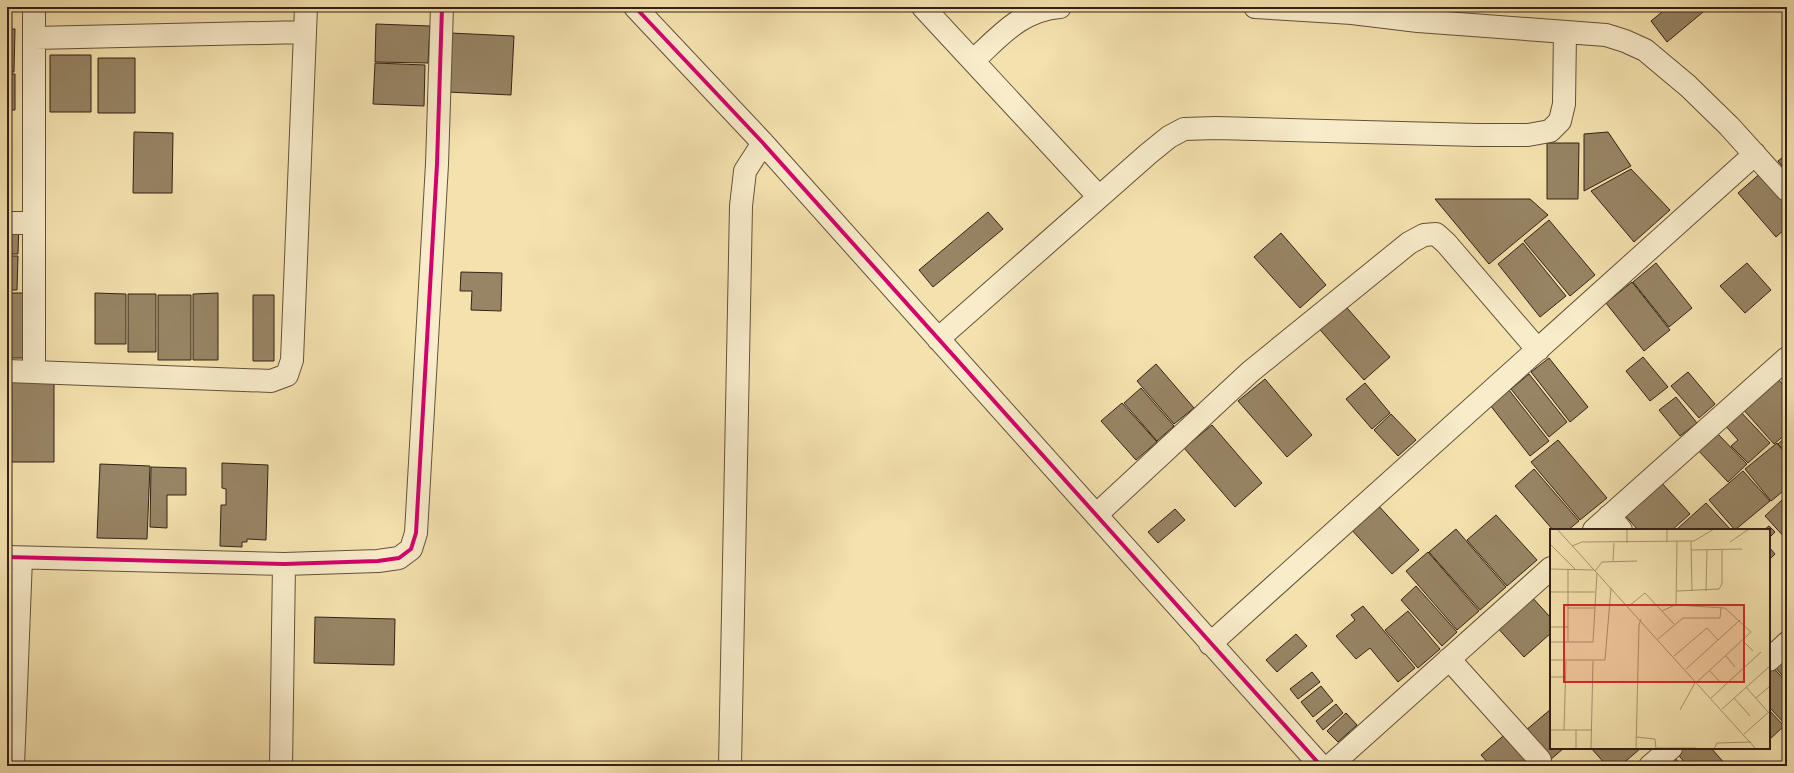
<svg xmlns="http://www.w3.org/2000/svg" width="1794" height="773" font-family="Cardo,serif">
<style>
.building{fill:#978565;stroke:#332115}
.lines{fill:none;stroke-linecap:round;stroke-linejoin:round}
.minor-casing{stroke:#63513b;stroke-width:24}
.minor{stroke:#f8ecca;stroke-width:22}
.cycleway-casing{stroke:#f8ecca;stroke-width:6}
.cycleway{stroke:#d6006c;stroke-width:4}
.inset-road{fill:none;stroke:#a79571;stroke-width:1}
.view{fill:#d62828;fill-opacity:0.15;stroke:#d62828;stroke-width:2}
.inset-edge{fill:none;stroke:#332115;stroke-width:2}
</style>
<rect width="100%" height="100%" fill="#f4e2ae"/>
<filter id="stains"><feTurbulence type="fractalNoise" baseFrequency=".005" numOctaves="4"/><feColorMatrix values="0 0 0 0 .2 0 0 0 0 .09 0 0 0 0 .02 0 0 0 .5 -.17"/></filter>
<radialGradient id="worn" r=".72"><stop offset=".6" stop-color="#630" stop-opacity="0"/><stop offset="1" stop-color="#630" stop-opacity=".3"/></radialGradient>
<path class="building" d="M1668,7h41l-42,35 -16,-21z
M376,24l54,2 -2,37 -53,-1z
M7,29h8l-1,43h-7z
M450,33l64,3 -3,59 -64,-3z
M50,55h41v57h-41z
M98,58h37v55h-37z
M375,63l50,2 -1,41 -51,-2z
M7,74h8v36h-8z
M134,132l39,1 -1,60h-39z
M1608,132l23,34 -47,25v-57z
M1547,143h32l-1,56h-31z
M1787,154v18l-9,-11z
M1631,169l39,41 -36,32 -43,-51z
M1763,171l24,28v28l-11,10 -38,-44z
M1435,199h95l18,16 -59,49z
M988,212l15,17 -70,58 -14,-17z
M7,220h12l-1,34h-11z
M1549,220l46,55 -25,21 -46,-55z
M1281,233l45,52 -26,23 -46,-51z
M1523,243l43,53 -26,21 -42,-53z
M7,256h11l-1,34h-10z
M1656,263l36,45 -23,19 -36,-45z
M1747,263l24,27 -26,23 -25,-27z
M461,272l41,1 -1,38 -30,-1 1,-19h-12z
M1632,282l38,48 -26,21 -38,-48z
M7,293h16v65h-16z
M95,293l31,1v50h-31z
M218,293v67h-25v-66z
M128,294h28v58h-28z
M158,295h33v65h-33z
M253,295h21v66h-21z
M1341,301l49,56 -26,23 -49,-56z
M1643,357l25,30 -18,14 -24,-30z
M1549,358l39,49 -18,15 -39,-50z
M1156,364l38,44 -20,16 -37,-43z
M1688,372l27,32 -16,14 -28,-32z
M1529,374l38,48 -18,15 -38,-48z
M1776,377l11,12v6l-5,5 5,5v28l-13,11 -33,-37z
M1265,379l47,56 -25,22 -49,-56z
M9,380h45v82h-46z
M1365,383l25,30 -18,16 -26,-30z
M1141,388l33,38 -17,15 -33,-38z
M1509,390l40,51 -19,15 -40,-51z
M1676,397l21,26 -17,13 -21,-26z
M1122,403l35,39 -21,18 -35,-39z
M1738,409l32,34 -22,20 -17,-17 7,-6 -15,-17z
M1391,414l25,26 -18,16 -24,-26z
M1212,425l50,58 -27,24 -51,-59z
M1714,430l33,34 -19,18 -32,-34z
M1787,436v18l-9,-10z
M1558,440l49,58 -27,22 -49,-58z
M1777,443l10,13v32l-16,13 -26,-32z
M222,463l46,2 -2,75 -19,-1v3h-5v5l-22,-1 1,-41h5v-16l-4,-1z
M100,464l50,2 -3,73 -50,-1z
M151,467l35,1v27h-19v33l-17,-1z
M1534,469l45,52 -11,9h-15l-38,-44z
M1743,471l27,30 -35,29 -26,-30z
M1660,481l30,33 -18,16h-34l-15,-17z
M1787,493v9l-5,-5z
M1782,500l5,6v34l-22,-24z
M1376,503l43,47 -27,24 -43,-47z
M1706,503l25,27h-55z
M1175,509l10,11 -27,23 -10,-11z
M1496,515l41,45 -30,26 -40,-46z
M1769,526l6,6 -6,6v-8h-5z
M1456,529l50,58 -26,23 -51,-58z
M1769,547l6,7 -6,6z
M1428,552l51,59 -22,19 -51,-59z
M7,567h9l-9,74z
M1416,586l41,46 -15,14 -41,-46z
M1530,595l21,23v15l-27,24 -29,-32z
M1363,606l52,62 -17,14 -28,-34 -14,11 -20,-23 19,-16 -4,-5z
M1408,611l32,38 -22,19 -33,-38z
M315,617l80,2 -1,46 -80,-2z
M1296,634l11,12 -30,26 -11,-12z
M1787,656v25l-12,-14z
M1770,664l17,19v41l-1,1 -17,-18z
M1312,672l8,10 -22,17 -8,-10z
M1321,686l12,15 -20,16 -12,-15z
M1336,704l7,9 -20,17 -7,-9z
M1551,709v39h13l-14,12 -25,-29z
M1769,710l15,16 -15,14z
M1346,713l11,12 -19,17 -11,-11z
M1509,731l28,35h-46l-10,-11z
M1591,748h50l-21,18h-13z
M1675,748h36l16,18h-39l-15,-17z
M1672,755l10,11h-22z
M26,765l33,1h-33z"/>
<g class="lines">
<defs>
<path id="minor" d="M635,7l128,136 558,623
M923,7l176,190
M1255,7l97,6 66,8 188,14 19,6 20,9 43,36 41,40 58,64
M34,38l271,-6
M973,61c27,-25 48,-51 87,-54
M7,223h27
M938,339l210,-185 21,-17 15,-8 32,-1 261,7h51l22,-4 10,-10 4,-17 1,-72
M7,371l264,10 16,-6 5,-15 14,-353
M34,371v-364
M1096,515l154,-143 159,-129 15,-8 12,-1 10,9 92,107
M1609,516l12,14
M1594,530l193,-172
M7,557l277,7 94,-3 21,-3 12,-9 5,-16 21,-369 5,-157
M1210,644l545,-490
M1449,659l91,101
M1769,660l18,-17
M13,766l8,-208
M281,766l3,-202
M730,766l11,-560 4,-35 18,-28
M1330,766l221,-198
M1650,766l21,-18"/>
</defs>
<use href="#minor" class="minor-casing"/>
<use href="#minor" class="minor"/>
<defs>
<path id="cycleway" d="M635,7l128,136 558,623
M7,557l277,7 94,-3 21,-3 12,-9 5,-16 21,-369 5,-157"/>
</defs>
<use href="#cycleway" class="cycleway-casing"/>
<use href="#cycleway" class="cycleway"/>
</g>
<g transform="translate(1550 529)">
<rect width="220" height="220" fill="#f4e2ae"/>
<path class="inset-road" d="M7,0l199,220M141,12l1,50M117,13v-13M180,13l19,-13M77,14v-14M0,15l25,25M22,17l10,-4 112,-1 20,-12M141,21l51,-1M63,32l1,-18M0,40l44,1M45,42l7,-9 35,-1M127,62l42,-2 3,-5v-34M156,62l1,-41M0,63h45M126,76l1,-64M79,77l16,-13 29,31M18,79h27M112,82l13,-6 50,3 26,24 -54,50M0,98h18M108,110l25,-21h37l1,-10M193,112l10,10M0,113h43l4,-69M18,113v-73M124,127l33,-28 11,12M176,127l9,11M0,131h55l6,-72M136,140l54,-49M160,142l9,10M0,148h16M196,158l22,25M161,169l50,-46M184,169l16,18M206,169l14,-12M172,180l48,-43M130,181l16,-29M0,201h42M14,201l2,-69M194,205l26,-23M86,208l19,2 1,10M106,219h40M26,220v-19M41,220l2,-88M86,220l3,-124 2,-6M164,220l3,-6 34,-1"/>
<path class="view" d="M14,76h180v77h-180z"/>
<rect width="220" height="220" class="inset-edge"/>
</g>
<rect width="1794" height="773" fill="none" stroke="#f4e2ae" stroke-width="24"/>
<rect x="8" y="8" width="1778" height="757" fill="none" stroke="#332115" stroke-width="2"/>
<rect x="12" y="12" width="1770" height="749" fill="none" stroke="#332115"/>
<rect width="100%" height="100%" filter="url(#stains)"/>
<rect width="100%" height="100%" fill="url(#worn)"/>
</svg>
